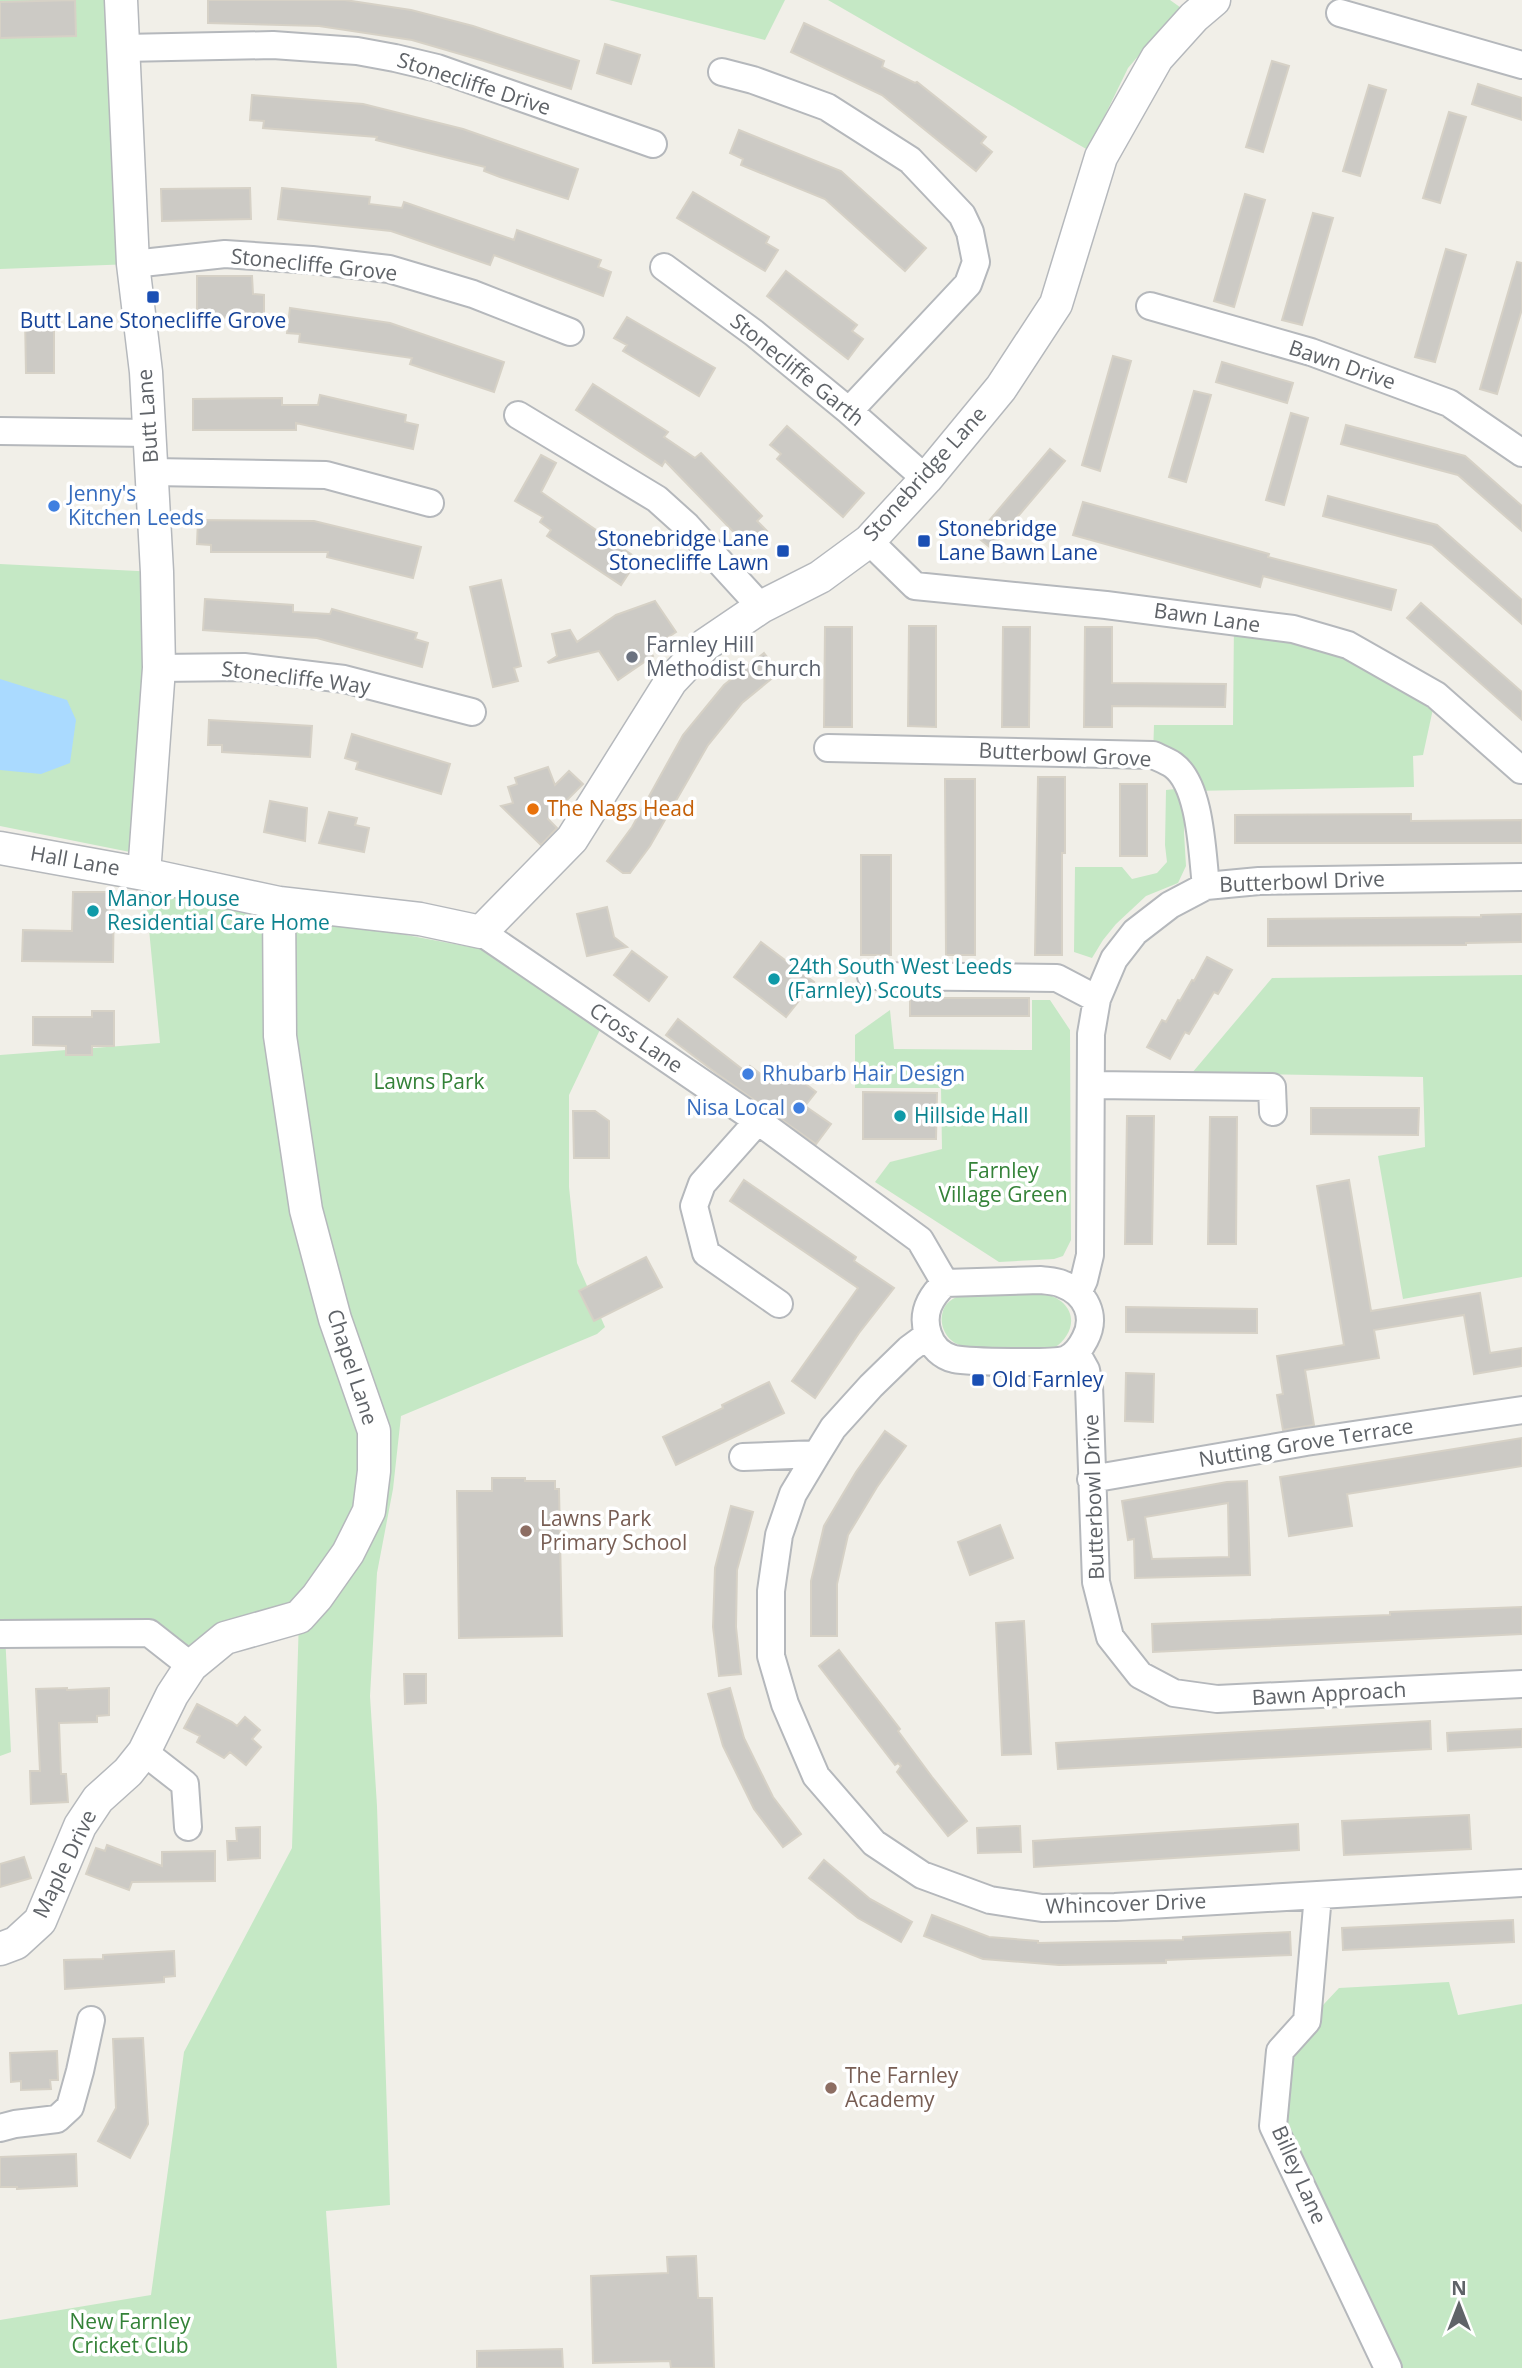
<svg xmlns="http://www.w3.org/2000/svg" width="1522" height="2368" font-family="'Open Sans',sans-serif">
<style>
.green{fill:#c5e8c5}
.water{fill:#aadaff}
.building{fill:#cccac5;stroke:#d6d1c6;stroke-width:2;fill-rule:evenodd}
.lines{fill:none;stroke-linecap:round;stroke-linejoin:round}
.minor-casing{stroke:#b5b8bc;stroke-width:30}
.tertiary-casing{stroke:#b5b8bc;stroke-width:35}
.minor{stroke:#fff;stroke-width:26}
.tertiary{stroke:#fff;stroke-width:32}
.transit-dot{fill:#1a4fb4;stroke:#fff;stroke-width:2.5}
.shop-dot{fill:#3f7fe0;stroke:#fff;stroke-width:2.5}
.worship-dot{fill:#6b7280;stroke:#fff;stroke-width:2.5}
.food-dot{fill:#e8710a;stroke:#fff;stroke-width:2.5}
.culture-dot{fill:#0f9aa8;stroke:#fff;stroke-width:2.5}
.education-dot{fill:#8d6e63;stroke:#fff;stroke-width:2.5}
.labels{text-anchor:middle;stroke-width:7;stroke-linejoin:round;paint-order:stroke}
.street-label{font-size:21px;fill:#5f6368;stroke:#fff}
.transit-label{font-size:21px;fill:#164399;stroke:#fff;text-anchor:start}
.shop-label{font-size:21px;fill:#366cbe;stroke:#fff;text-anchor:start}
.worship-label{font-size:21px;fill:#5b616d;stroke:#fff;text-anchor:start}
.food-label{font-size:21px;fill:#c56008;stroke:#fff;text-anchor:start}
.culture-label{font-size:21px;fill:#0d838f;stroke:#fff;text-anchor:start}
.park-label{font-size:21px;fill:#348238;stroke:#fff}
.education-label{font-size:21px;fill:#785e54;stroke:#fff;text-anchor:start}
</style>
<rect width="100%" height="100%" fill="#f1efe8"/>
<path class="green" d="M0,0h121l12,264 -133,5z
M609,0h176l-20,40z
M828,0h342l14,10 -26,23 -30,35 -40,82z
M0,564l157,8 -12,283 -145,-29z
M1234,622l59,7 143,66 -13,60 -10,1 1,31 -222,4 -39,-36 1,-30h79z
M1175,789l10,17 -1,27 2,33 -8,17 -32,13 -30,28 -13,16 -11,18 -18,-6 1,-85h47l10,12 25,-6 10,-11 -2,-17 1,-55z
M145,888l134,31 122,15 69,13 11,-15 125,85 -37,78v92l8,76 28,64 -8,7 -196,82 -8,73 -16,84 -7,123 7,110 13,399 -64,6 11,157h-337v-48l151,-25 33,-243 108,-204 7,-230 -108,48 -42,-33 -144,1 6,118 -11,4v-701l160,-12z
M1522,975v302l-119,22 -25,-143 47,-9 -2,-70 -231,-4 80,-95z
M1032,1000h18l20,30 1,210 -8,16 -9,3 -55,3 -124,-80 15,-20 52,-13 -1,-61h-86v-53l35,-25 4,39 138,1z
M1041,1293c34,6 41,36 12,56 -23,0 -79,4 -98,-6 -9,-5 -15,-17 -13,-28 2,-13 11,-17 22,-21z
M1449,1982l9,33 64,-11v364h-134l-115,-242 7,-75 59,-63z"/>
<path class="water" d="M0,679l67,21 9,20 -6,43 -29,11 -41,-4z"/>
<path class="building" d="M75,0l1,36 -76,2v-36z
M208,0h137l66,10 62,16 106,35 -8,28 -87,-28 -72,-21 -93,-14 -111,-3z
M804,23l80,38 -2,6 33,16 2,-1 69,55 -5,6 11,9 -16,19 -94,-76 -91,-43z
M605,44l35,11 -9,29 -34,-11z
M1272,61l17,5 -26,86 -17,-5z
M1478,84l44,14v22l-50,-16z
M1369,85l17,5 -26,86 -17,-5z
M252,95l111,9 100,25 115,40 -10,30 -68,-22 -16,-6 1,-4 -109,-27 1,-3 -114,-9 1,-7 -14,-1z
M1449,112l17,5 -26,86 -17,-5z
M739,130l102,41 85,77 -21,23 -80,-72 -84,-34 2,-6 -13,-6z
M250,188l1,31 -89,2 -1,-32z
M282,188l88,9 -1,7 33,4 2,-6 110,38 3,-10 84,30 -3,7 13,5 -8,24 -109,-41 -4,10 -99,-34 -113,-12z
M693,192l76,45 -3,6 12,7 -13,21 -88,-53z
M1245,194l20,6 -31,107 -20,-6z
M1313,213l20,5 -31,107 -20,-5z
M1446,249l20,6 -31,107 -20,-5z
M1517,262l5,1v46l-25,85 -17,-5z
M786,271l71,54 -5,6 11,8 -15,20 -81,-63z
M197,276h55l1,18 11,1v22l-67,1z
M290,308l100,15 114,39 -10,30 -84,-28 2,-6 -113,-16 1,-8 -13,-1z
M25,317h29v56h-28z
M627,317l88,51 -16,28 -76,-45 4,-6 -13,-7z
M1113,356l18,5 -31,110 -18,-6z
M1222,362l71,21 -6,20 -71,-21z
M593,384l75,48 -4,5 31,21 6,-5 61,63 -5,5 10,10 -18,17 -84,-87 -3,5 -86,-56z
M1194,391l17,4 -25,87 -17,-5z
M320,395l86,20 -1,7 13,3 -5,24 -117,-26v7h-103v-31l89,-1v7h36z
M1291,413l17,5 -24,87 -18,-5z
M1346,425l119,31 57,50v25l-64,-56 -117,-31z
M787,426l77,67 -21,24 -66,-58 4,-5 -11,-9z
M1050,449l15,12 -74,87 -15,-12z
M541,455l15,8 -15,29 97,67 -17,26 -74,-49 4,-6 -11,-8 3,-5 -28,-16z
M1328,496l109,29 85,75v24l-90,-79 -109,-29z
M1083,502l186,52 -1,3 128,33 -5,20 -128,-34 -3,11 -187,-52z
M198,520l116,1 107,26 -8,31 -86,-21 1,-5h-117v-7l-14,-1z
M501,580l20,86 -7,2 4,13 -25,6 -23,-100z
M205,599l88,6v7l37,2 2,-5 85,24 -2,6 13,4 -6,24 -105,-29 -114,-8z
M655,601l21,31 -27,18 4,6 -35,24 -19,-29 -50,12 -1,-1 9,-6 -5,-22 18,-4 7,12 39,-27z
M1421,603l101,89v28l-115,-102z
M909,626h27v101l-28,-1z
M825,627h27v100h-28z
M1003,627h27l-1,100h-27z
M1085,627h27v56l114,1 -1,23 -113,-1v21h-28z
M764,653l12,15v7l-34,28 -34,42 -58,101 -20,27h-7l-16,-12 25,-34 51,-92 41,-50z
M209,720l103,6 -2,31 -88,-5v-7h-14z
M352,734l98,30 -9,30 -85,-25 2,-7 -13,-4z
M548,767l7,18 14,-14 14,13 -35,35 9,9 -16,17 -40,-39 12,-3 -5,-16 9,-3 -2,-6z
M1038,777h27v76h-3v102h-27z
M945,779h30v176h-29z
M1120,784h27v72h-27z
M270,801l37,7 -2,33 -41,-9z
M329,812l28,6 -2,7 14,3 -5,24 -45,-9z
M1411,814v7l111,-1v23h-287v-28z
M861,855h30v100h-30z
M73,892h41l-1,70 -91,-1 1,-31 49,1z
M607,907l7,30 13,10 -40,9 -10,-42z
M1522,914v28l-56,1v2l-198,1v-27l213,-2v-2z
M761,942l53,40 -28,35 -52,-40z
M632,951l35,26 -18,24 -35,-26z
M1207,957l25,13 -14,24 -4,-2 -25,42 -4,-2 -15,27 -23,-12 15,-27 4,2 12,-22 2,1 12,-21 2,1z
M910,998h119v18h-119z
M92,1011h22v35h-22v9h-26v-9l-33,-1v-28h59z
M678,1019l68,53 4,-6 12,9 9,-10 18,14 4,-5 23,18 -11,14 26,18 -15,20 -100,-71 -50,-38z
M863,1092l74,1 -1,46h-73z
M1311,1108h108l-1,27 -107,-1z
M573,1111h22l14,10v37h-35z
M1127,1116h27l-2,128h-27z
M1210,1117h27l-1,127h-28z
M744,1180l112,77 -2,4 40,27 -35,45 -44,65 -23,-17 66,-93 -128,-87z
M1349,1180l22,131 109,-18 10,60 32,-5v18l-48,8 -10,-59 -90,15 5,28 -74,12 9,55 -31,5 -6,-35 6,-1 -6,-38 67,-11 -27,-159z
M646,1257l16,30 -68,34 -15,-30z
M1126,1307l131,2v24l-131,-1z
M1126,1373l28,1 -1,48 -28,-1z
M769,1382l15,31 -108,52 -13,-28 60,-29 -1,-3z
M885,1431l21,15 -29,41 -29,48 -11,49v52h-26v-55l13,-55 32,-54z
M1522,1438v28l-175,28 5,32 -63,10 -9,-59z
M492,1478h33v3h30v8h4l3,147 -103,2 -2,-147h35z
M1247,1481l3,94 -115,3 -1,-39 -6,1 -6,-39 105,-19zM1228,1503l1,54 -77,2 -7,-42z
M731,1506l22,6 -16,58 -1,57 5,47 -22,2 -6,-49 2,-59z
M1000,1525l13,33 -43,17 -12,-33z
M1522,1607v27l-369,18 -1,-28 238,-9v-3z
M1024,1621l7,133 -29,1 -6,-132z
M839,1650l61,79 -2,2 34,46 35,44 -19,15 -51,-64 4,-6 -3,-3 -3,2 -76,-99z
M404,1674h22v29l-21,1z
M67,1688v2l42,-2v27l-12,1v6l-38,1 2,51h5l2,28 -37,2 -1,-33h10l-4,-82z
M730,1688l14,50 29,59 28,37 -18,13 -29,-38 -31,-63 -15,-52z
M197,1704l35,18 5,4 8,-9 15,13 -8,9 9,8 -15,18 -16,-13 -6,6 -27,-16 3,-6 -16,-8z
M1430,1721l1,28 -373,20 -2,-26z
M1522,1729v18l-74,4 -1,-18z
M1469,1815l2,34 -127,6 -2,-34z
M1298,1824l1,26 -265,17 -1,-26z
M1020,1826l1,26 -43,1 -1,-25z
M260,1827v31l-32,2 -1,-19h10l-1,-13z
M107,1845l55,21v-14l53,-1v30l-83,1 -3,8 -43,-16 10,-26 9,3z
M24,1857l7,21 -31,9v-23z
M824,1860l46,39 42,23 -11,20 -43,-24 -49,-40z
M932,1915l57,22 49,4v2l145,-3v-3l107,-5 1,23 -125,5v3l-107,2 -76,-6 -59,-23z
M1513,1920l1,22 -171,8 -1,-22z
M174,1951l1,25 -11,1v5l-99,7 -1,-29 39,-1v-4l18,-1z
M143,2038l5,86 -18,34 -32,-17 18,-33 -3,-69z
M57,2051l1,29h-8l1,9 -30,1v-9l-10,1 -1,-29z
M76,2154l1,32 -60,3v-2h-17v-30z
M696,2256l2,42h14l2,70h-43l-1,-7 -77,2 -2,-87 77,-3 -1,-16z
M562,2349l1,19h-86v-17z"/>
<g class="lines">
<defs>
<path id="minor" d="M1340,13l182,52
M123,48l150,-3 84,6 38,7 42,10 216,76
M722,72l31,8 74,27 83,53 52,55 8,17 6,30 -8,22 -119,127
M133,264l92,-10 87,6 77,9 84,25 97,38
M664,267l90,66 95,78 77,68
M1150,306l161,46 138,51 73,50
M518,415l139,84 30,27 74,81
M0,431l149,2
M152,472l174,3 104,28
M869,541l46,45 191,19 187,24 55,16 88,50 85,75
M159,668l85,-1 100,12 128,33
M828,748l325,7c6,3 14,6 20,10 28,20 29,88 33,121
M481,932l277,189 162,119 25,43
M871,976l186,2 40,21
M1091,1085l181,2 1,25
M758,1121l-56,63 -8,22 12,47 73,51
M1041,1280c6,1 15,1 21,4 24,9 35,32 23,55 -4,8 -10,16 -18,20 -12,5 -98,3 -113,0 -12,-3 -22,-12 -26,-25 -7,-21 2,-37 17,-51z
M1078,1293l6,-13 6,-25 1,-221 6,-35 17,-40 21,-27 35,-27 36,-19 53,-5 263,-4
M928,1335l-19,14 -38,37 -38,42 -16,26 -24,40 -14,41 -8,56v65l14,48 31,72 58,67 48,32 68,25 52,8 73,-1 407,-24
M1076,1352l10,18 3,15 7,197 14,55 30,38 34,18 43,6 305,-15
M743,1457l74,-3
M1091,1479l215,-37 216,-32
M0,1634l149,-1 42,33
M144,1752l41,32 3,43
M1318,1895l-11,126 -27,30 -7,75 115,242
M0,2128l15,-4 42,-5 13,-12 10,-36 11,-51"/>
<path id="tertiary" d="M121,0l12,264 13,108 11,200 2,96 -15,206
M0,848l144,26 135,29 141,16 61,13 91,-93 99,-158 34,-36 56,-38 59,-30 49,-36 57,-62 75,-91 55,-84 45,-147 56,-99 37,-41 20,-17
M0,1949l16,-6 24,-22 40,-95 18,-27 30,-27 16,-20 28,-57 19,-29 34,-28 74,-21 18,-20 31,-44 21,-42 5,-40v-40l-39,-112 -29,-109 -26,-174 -1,-133"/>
</defs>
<use href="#minor" class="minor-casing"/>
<use href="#tertiary" class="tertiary-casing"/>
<use href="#minor" class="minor"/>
<use href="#tertiary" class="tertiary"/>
</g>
<g class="transit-dot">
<rect x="146" y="290" width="14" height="14" rx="3.5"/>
<rect x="917" y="534" width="14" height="14" rx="3.5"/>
<rect x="776" y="544" width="14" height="14" rx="3.5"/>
<rect x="971" y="1373" width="14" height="14" rx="3.5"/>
</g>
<g class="shop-dot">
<circle cx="54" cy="506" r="7"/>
<circle cx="748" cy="1074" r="7"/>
<circle cx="799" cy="1108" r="7"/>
</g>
<circle class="worship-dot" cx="632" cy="657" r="7"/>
<circle class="food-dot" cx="533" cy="809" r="7"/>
<g class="culture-dot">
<circle cx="93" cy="911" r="7"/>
<circle cx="774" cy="979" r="7"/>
<circle cx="900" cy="1116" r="7"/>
</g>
<g class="education-dot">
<circle cx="526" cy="1531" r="7"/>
<circle cx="831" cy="2088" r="7"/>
</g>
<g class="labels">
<g class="street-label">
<text transform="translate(474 84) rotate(18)" y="7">Stonecliffe Drive</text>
<text transform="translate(314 265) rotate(6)" y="7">Stonecliffe Grove</text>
<text transform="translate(1342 365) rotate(19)" y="7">Bawn Drive</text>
<text transform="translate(797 370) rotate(39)" y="7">Stonecliffe Garth</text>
<text transform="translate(148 416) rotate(-94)" y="7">Butt Lane</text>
<text transform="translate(925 474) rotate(-48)" y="7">Stonebridge Lane</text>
<text transform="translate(1207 618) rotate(8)" y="7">Bawn Lane</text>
<text transform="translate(296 678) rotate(7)" y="7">Stonecliffe Way</text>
<text transform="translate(1065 755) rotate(3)" y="7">Butterbowl Grove</text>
<text transform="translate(75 861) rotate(10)" y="7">Hall Lane</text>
<text transform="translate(1302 882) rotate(-2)" y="7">Butterbowl Drive</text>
<text transform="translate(636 1038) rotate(34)" y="7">Cross Lane</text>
<text transform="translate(352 1367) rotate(72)" y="7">Chapel Lane</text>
<text transform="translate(1306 1443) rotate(-9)" y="7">Nutting Grove Terrace</text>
<text transform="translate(1094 1497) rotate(-92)" y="7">Butterbowl Drive</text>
<text transform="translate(1329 1694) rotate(-3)" y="7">Bawn Approach</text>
<text transform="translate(65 1864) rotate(-64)" y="7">Maple Drive</text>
<text transform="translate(1126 1904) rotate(-2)" y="7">Whincover Drive</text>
<text transform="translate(1299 2175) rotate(66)" y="7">Billey Lane</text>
</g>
<g class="transit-label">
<text x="153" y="328" text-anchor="middle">Butt Lane Stonecliffe Grove</text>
<text x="938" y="536">Stonebridge<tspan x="938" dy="24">Lane Bawn Lane</tspan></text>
<text x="769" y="546" text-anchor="end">Stonebridge Lane<tspan x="769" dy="24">Stonecliffe Lawn</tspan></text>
<text x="992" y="1387">Old Farnley</text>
</g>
<g class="shop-label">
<text x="68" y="501">Jenny's<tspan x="68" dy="24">Kitchen Leeds</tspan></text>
<text x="762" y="1081">Rhubarb Hair Design</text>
<text x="785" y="1115" text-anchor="end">Nisa Local</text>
</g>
<g class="worship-label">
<text x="646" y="652">Farnley Hill<tspan x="646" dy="24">Methodist Church</tspan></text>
</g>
<g class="food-label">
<text x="547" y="816">The Nags Head</text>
</g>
<g class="culture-label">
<text x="107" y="906">Manor House<tspan x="107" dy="24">Residential Care Home</tspan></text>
<text x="788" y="974">24th South West Leeds<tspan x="788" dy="24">(Farnley) Scouts</tspan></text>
<text x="914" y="1123">Hillside Hall</text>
</g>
<g class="park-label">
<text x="429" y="1089">Lawns Park</text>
<text x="1003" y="1178">Farnley<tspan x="1003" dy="24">Village Green</tspan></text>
<text x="130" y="2329">New Farnley<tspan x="130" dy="24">Cricket Club</tspan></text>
</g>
<g class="education-label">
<text x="540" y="1526">Lawns Park<tspan x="540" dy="24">Primary School</tspan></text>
<text x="845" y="2083">The Farnley<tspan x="845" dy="24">Academy</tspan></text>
</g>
</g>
<g transform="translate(1459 2305)" stroke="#ffffff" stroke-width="5" paint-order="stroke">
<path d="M0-5L12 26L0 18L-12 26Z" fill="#5f6368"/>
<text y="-10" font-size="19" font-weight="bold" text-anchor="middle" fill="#5f6368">N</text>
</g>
</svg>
